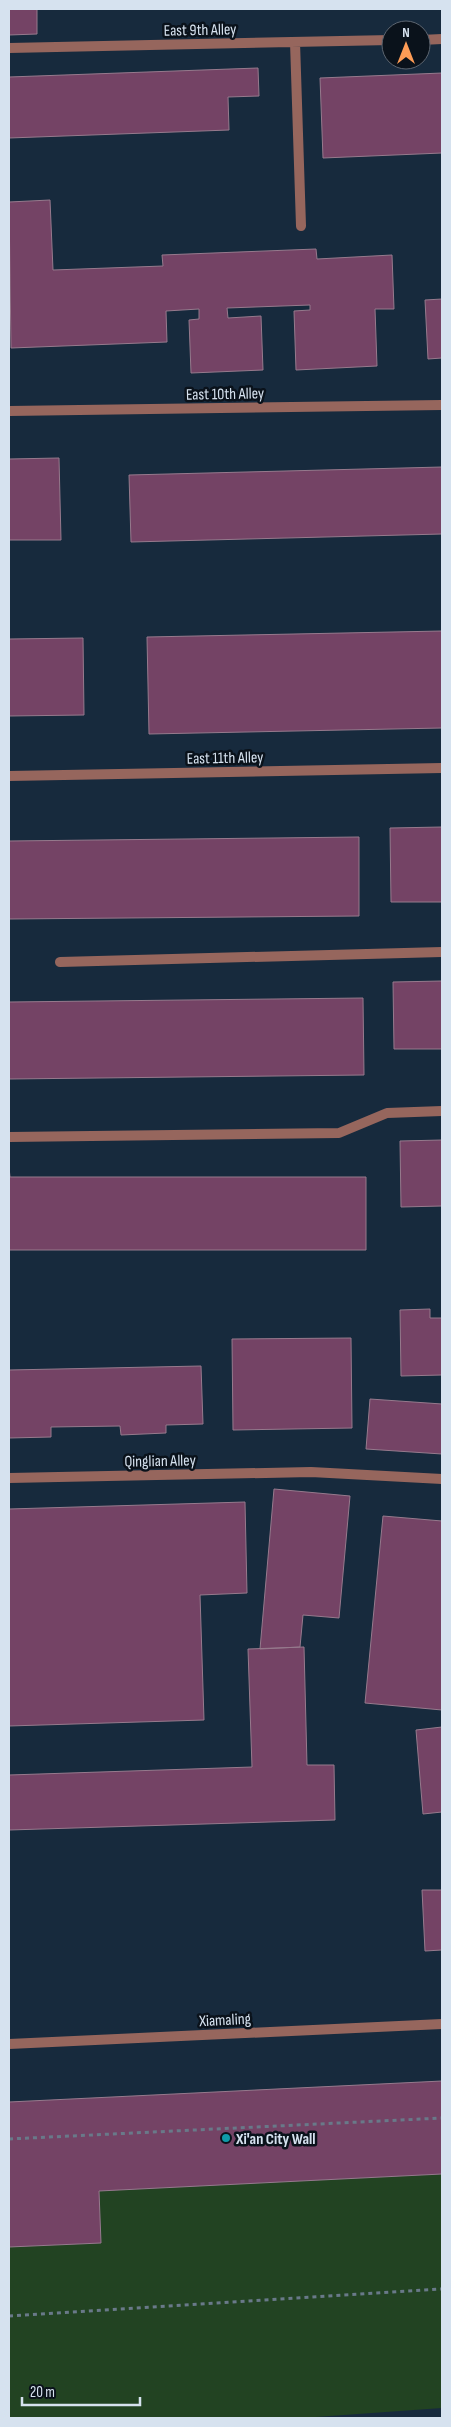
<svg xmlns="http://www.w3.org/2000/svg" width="451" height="2427" font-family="'Sofia Sans Condensed',sans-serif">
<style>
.green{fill:#224322}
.building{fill:#744365;stroke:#967a8d}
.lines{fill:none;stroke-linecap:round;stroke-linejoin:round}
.path{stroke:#697989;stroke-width:3;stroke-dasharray:4 4;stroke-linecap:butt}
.service{stroke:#96665d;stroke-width:10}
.minor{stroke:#96665d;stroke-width:10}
.tertiary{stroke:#96665d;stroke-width:10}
.culture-dot{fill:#0f9aa8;stroke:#0a121b;stroke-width:2}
.labels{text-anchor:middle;stroke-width:5;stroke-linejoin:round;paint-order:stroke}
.street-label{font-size:16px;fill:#d6e2ef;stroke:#0a121b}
.poi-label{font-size:16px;font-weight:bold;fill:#d6e2ef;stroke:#0a121b;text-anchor:start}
</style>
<rect width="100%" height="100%" fill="#172a3d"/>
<path class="green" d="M442,2174v234l-140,10h-293v-171l92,-4 -2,-52z"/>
<path class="building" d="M9,9h28v25l-28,1z
M258,68l1,28 -31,1 1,33 -220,8v-61z
M442,73v80l-119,5 -3,-80z
M50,200l3,70 110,-4 -1,-11 154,-6 1,10 75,-4 2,54h-19l2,57 -81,4 -2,-59 16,-1v-5l-83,3 1,10 33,-2 2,54 -72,3 -2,-53 10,-1v-10l-33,2 1,31 -156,6 -2,-146z
M442,299v59l-14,1 -3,-59z
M59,458l2,82h-52v-81z
M442,467v67l-311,8 -2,-67z
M442,631v97l-293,6 -2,-97z
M83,638l1,77 -75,1v-77z
M442,827v75h-51l-1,-74z
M359,837v79l-350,3v-78z
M442,981v68h-48l-1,-67z
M363,998l1,77 -355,4v-77z
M442,1140v66l-41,1 -1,-66z
M9,1167l1,10h356v73h-357z
M430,1309v9h12v57l-41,1 -1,-66z
M351,1338l1,90 -119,2 -1,-91z
M201,1366l2,58 -37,1v8l-45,2 -1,-9 -69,1v10l-42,1v-68z
M370,1399l72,5v50l-76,-5z
M274,1489l76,7 -11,122 -36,-3 -3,32 -40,2z
M245,1502l2,91 -47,2 4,125 -195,6v-217z
M383,1516l59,5v189l-77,-7z
M304,1647l3,118h27l1,55 -326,10v-55l243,-8 -4,-118z
M442,1727v85l-19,2 -7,-84z
M422,1890h20v60l-17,1z
M442,2081v93l-343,17 2,52 -92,4v-145z"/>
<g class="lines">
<path class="path" d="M9,2139l433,-21
M9,2316l433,-27"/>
<path class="service" d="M421,40l21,-1
M295,42l6,184
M9,48l382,-8
M9,411l433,-6
M60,962l382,-10
M9,1137l330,-4 48,-20 55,-2
M9,1478l302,-6 131,7"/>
<path class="minor" d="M9,776l433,-8"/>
<path class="tertiary" d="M9,2044l433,-20"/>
</g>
<circle class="culture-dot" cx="226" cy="2138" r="5"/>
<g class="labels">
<g class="street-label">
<text transform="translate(200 29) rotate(-1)" y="6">East 9th Alley</text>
<text transform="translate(225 393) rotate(-1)" y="6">East 10th Alley</text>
<text transform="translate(225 757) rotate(-1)" y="6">East 11th Alley</text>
<text transform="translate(160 1460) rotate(-1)" y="6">Qinglian Alley</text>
<text transform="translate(225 2019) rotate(-3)" y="6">Xiamaling</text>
</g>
<g class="poi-label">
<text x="236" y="2144">Xi'an City Wall</text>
</g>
</g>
<rect width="451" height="2427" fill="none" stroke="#d6e2ef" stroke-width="20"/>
<g transform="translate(406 45)"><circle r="24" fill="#0a121b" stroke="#5c6570"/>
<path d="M0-4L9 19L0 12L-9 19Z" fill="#fd9c56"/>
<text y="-8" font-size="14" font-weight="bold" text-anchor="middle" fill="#d6e2ef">N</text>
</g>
<path d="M22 2397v8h118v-8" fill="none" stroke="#d6e2ef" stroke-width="2.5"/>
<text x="30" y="2397" font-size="15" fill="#d6e2ef" stroke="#0a121b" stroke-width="4" paint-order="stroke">20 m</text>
</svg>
